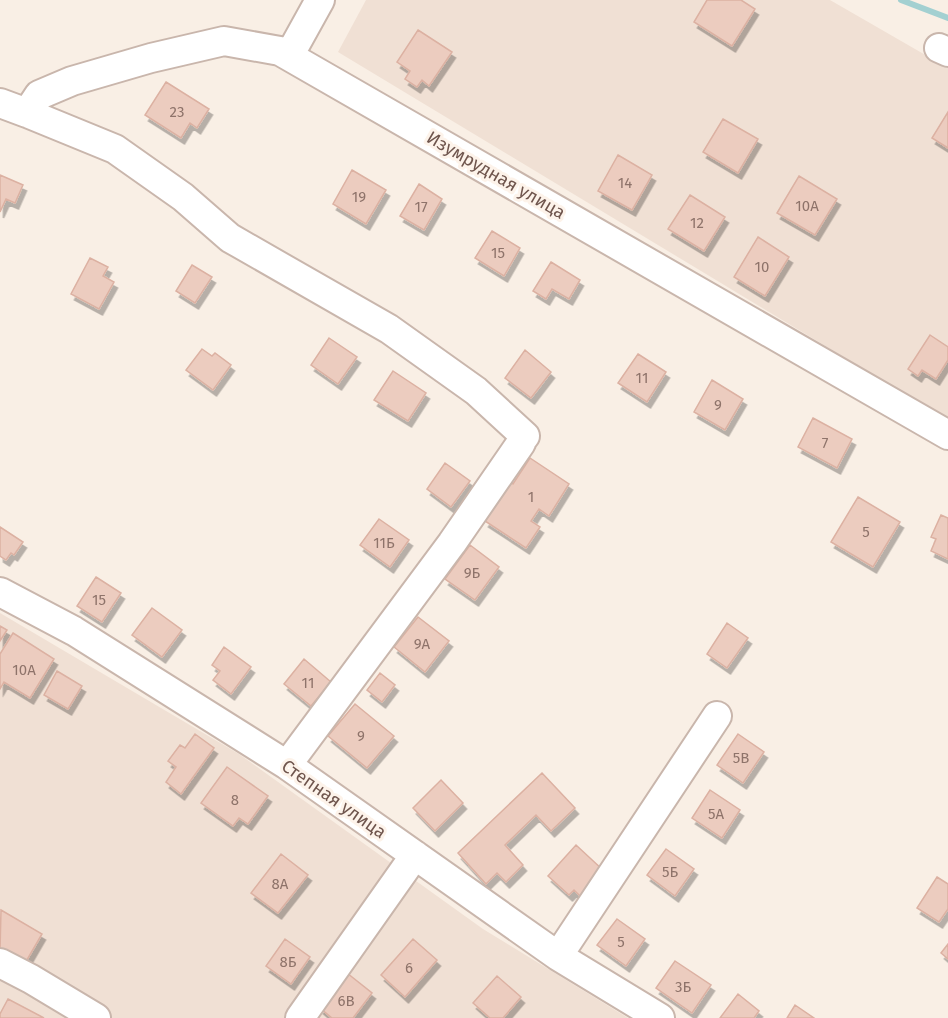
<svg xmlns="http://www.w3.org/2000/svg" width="948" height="1018" font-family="'Fira Sans',sans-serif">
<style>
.residential{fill:#f0e0d4}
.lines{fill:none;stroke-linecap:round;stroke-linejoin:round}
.stream{stroke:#a3d0d1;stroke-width:6}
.building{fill:#ecccbf;stroke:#dcb1a2;stroke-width:1.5;filter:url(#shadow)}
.minor-casing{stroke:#c9b6ac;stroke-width:32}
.minor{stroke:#fff;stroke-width:28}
.labels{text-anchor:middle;stroke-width:6;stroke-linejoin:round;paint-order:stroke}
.number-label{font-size:15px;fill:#8e736a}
.street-label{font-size:18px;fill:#6f554d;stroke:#fdf3ea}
</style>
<defs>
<filter id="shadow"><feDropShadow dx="3.5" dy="6" stdDeviation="0" flood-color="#0004"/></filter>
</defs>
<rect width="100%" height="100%" fill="#f9efe5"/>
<path class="residential" d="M366,0h464l118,68v352l-610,-368z
M0,613l239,141 244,175 145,89h-628z"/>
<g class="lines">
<path class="stream" d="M901,0l47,18"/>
</g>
<path class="building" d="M707,0h34l14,9 -23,37 -38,-24z
M418,30l34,22 -23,34 -7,-6 -5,7 -12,-8 5,-8 -13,-9z
M166,82l43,27 -12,19 -7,-5 -9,15 -36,-23z
M948,112v36l-16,-10z
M723,119l35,20 -20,34 -35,-21z
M618,155l34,20 -20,35 -34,-19z
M352,170l34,20 -20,34 -33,-20z
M0,175l23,10 -8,18 -9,-4 -6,13z
M799,176l38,23 -22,36 -38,-22z
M419,184l23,15 -18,31 -24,-14z
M690,195l35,22 -21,34 -36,-22z
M492,231l28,17 -16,28 -29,-18z
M758,237l31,20 -24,39 -31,-19z
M90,258l18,9 -5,9 11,6 -15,27 -28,-15z
M551,262l29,18 -11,19 -17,-10 -6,10 -13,-8z
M192,265l20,12 -17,26 -19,-12z
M930,335l18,12v13l-12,19 -14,-9 -4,6 -10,-7z
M329,338l28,19 -19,27 -27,-19z
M202,349l10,7 3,-3 16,12 -18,25 -27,-20z
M525,350l26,22 -20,26 -26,-20z
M638,354l28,18 -19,30 -29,-19z
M393,371l33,22 -18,28 -34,-21z
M712,380l31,19 -18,31 -31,-18z
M813,418l39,21 -15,29 -39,-21z
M530,458l39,26 -20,32 -10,-7 -8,12 9,6 -14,21 -41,-27 25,-39 3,2z
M445,463l25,18 -19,26 -24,-18z
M858,497l42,25 -27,45 -42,-25z
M941,515l7,3v41l-17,-8 5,-12 -5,-2z
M379,519l30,21 -19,27 -30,-22z
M0,527l23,15 -9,13 -3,-2 -5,7 -6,-4z
M470,545l29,22 -24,33 -30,-21z
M96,577l25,16 -19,29 -25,-16z
M152,608l30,22 -20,27 -30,-22z
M418,617l31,24 -24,31 -31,-25z
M727,623l21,15 -21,30 -20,-14z
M0,626l7,4 -7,11z
M13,633l41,26 -24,39 -26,-16 -4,7v-35z
M224,647l27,20 -20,27 -18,-14 7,-9 -8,-6z
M304,659l27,23 -20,24 -27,-22z
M57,671l25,15 -14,23 -24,-14z
M380,673l15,12 -13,17 -15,-12z
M355,704l39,32 -27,32 -39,-32z
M195,734l19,14 -33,46 -15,-12 10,-15 -8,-6 12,-16 5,3z
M738,734l26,18 -21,31 -26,-18z
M227,767l41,29 -20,28 -9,-6 -6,8 -32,-23z
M542,773l33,35 -24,23 -15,-16 -31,30 18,20 -17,17 -9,-9 -11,11 -28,-31z
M441,780l22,23 -28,28 -22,-23z
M710,790l30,20 -18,28 -30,-20z
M576,845l28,26 -23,26 -7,-7 -5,5 -21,-19z
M666,849l28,20 -19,27 -28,-21z
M281,854l27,21 -30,38 -27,-20z
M937,877l11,7v25l-9,13 -22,-14z
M1,910l41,24 -18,31 -24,-14z
M617,919l28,20 -19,27 -29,-21z
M285,939l25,18 -19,27 -25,-18z
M413,939l24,21 -32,37 -24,-22z
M948,944v15l-7,-6z
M675,961l36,24 -19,28 -36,-25z
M347,973l25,20 -19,25h-21l-12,-10z
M497,976l24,21 -18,21h-13l-17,-15z
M738,994l21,17 -5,7h-34z
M8,999l36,19h-44v-4z
M795,1005l19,13h-27z"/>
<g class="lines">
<defs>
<path id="minor" d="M939,48l9,4
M289,56l31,-56
M0,103l27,10 88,36 68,48 47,41 159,91 87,62 49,45
M27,113l12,-18 33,-14 79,-23 73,-17 56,10 668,384
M0,592l74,39 213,134 271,191 102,62
M287,765l165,-222 69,-100
M558,956l159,-240
M0,963l31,16 65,39
M300,1018l115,-163"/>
</defs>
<use href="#minor" class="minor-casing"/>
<use href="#minor" class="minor"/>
</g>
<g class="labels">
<g class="number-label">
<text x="177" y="117">23</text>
<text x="625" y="188">14</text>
<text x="359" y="202">19</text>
<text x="807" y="211">10А</text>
<text x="421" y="212">17</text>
<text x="697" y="228">12</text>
<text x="498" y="258">15</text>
<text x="762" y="272">10</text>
<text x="642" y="383">11</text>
<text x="718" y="410">9</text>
<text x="825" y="448">7</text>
<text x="531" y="502">1</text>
<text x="866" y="537">5</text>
<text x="384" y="548">11Б</text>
<text x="472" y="578">9Б</text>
<text x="99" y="605">15</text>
<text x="422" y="649">9А</text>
<text x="24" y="675">10А</text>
<text x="308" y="688">11</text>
<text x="361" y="741">9</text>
<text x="741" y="763">5В</text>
<text x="235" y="805">8</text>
<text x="716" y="819">5А</text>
<text x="670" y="877">5Б</text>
<text x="280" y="889">8А</text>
<text x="621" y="947">5</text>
<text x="288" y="967">8Б</text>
<text x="409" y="973">6</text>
<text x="683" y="992">3Б</text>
<text x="346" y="1006">6В</text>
</g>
<g class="street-label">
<text transform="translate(496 175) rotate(30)" y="6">Изумрудная улица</text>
<text transform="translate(334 799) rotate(35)" y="6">Степная улица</text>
</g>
</g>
</svg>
